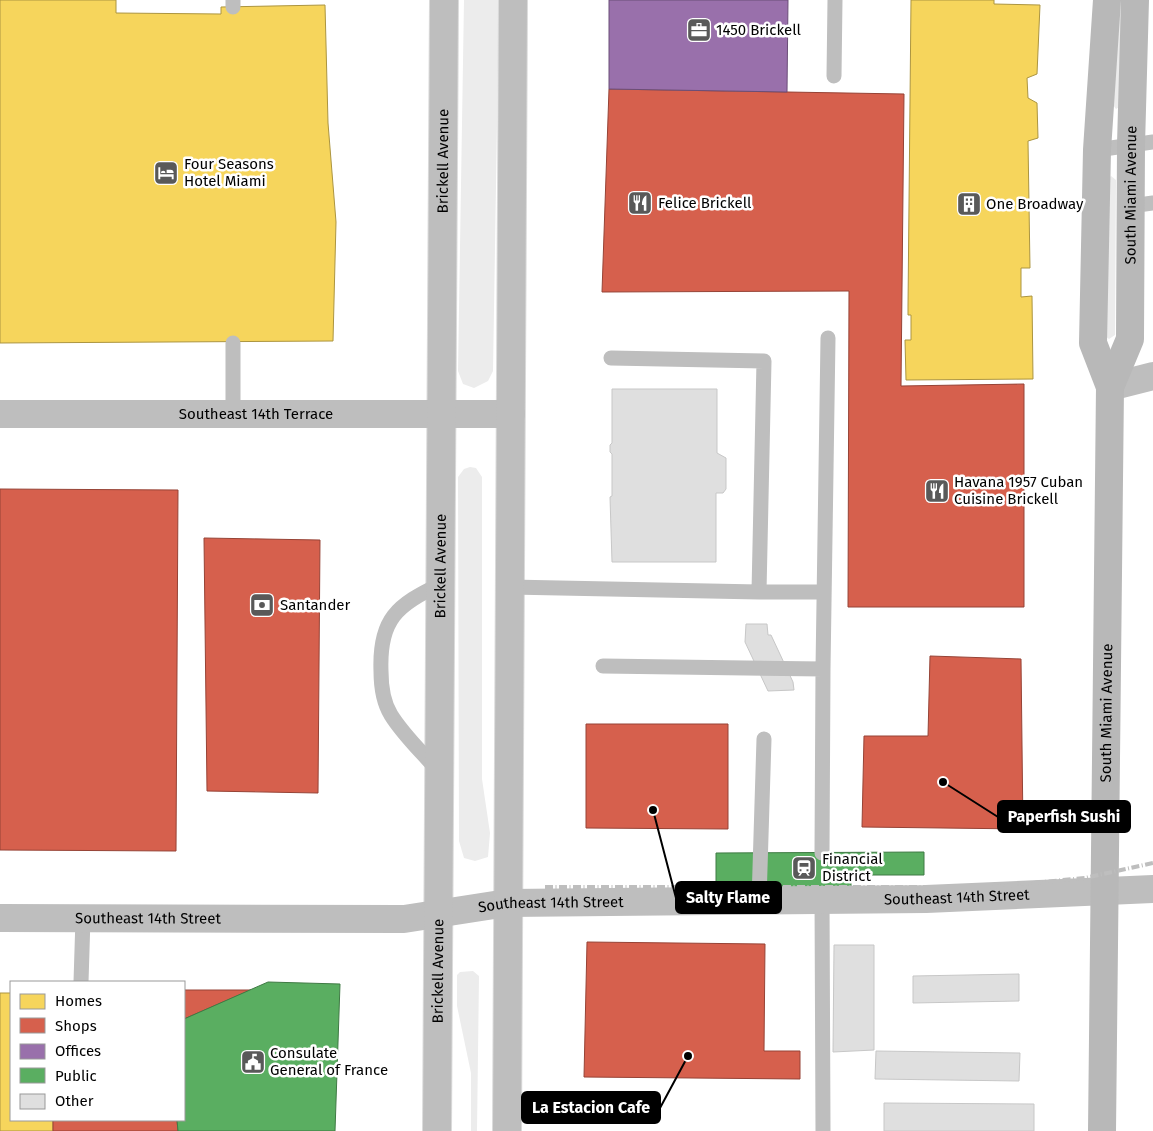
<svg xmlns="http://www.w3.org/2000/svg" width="1153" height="1131" font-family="'Fira Sans',sans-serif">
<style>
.green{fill:#ececec}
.homes{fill:#f6d55c;stroke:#ac9540}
.shops{fill:#d6604d;stroke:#964336}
.offices{fill:#9970ab;stroke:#6b4e78}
.public{fill:#5aae61;stroke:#3f7a44}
.building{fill:#dfdfdf;stroke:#c7c7c7}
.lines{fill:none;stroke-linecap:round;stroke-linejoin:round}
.primary-casing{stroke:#dbdbdb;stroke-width:30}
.lane{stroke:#bebebe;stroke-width:15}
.street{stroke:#bebebe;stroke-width:28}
.secondary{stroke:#b8b8b8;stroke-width:28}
.primary{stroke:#bebebe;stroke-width:28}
.rail{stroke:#bebebe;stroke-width:4;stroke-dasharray:8 2.5 1 2.5;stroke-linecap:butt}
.labels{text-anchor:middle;stroke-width:5;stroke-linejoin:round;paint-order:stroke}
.poi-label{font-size:15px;fill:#000;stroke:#fff;text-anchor:start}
.street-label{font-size:15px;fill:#000;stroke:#fff}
.leader{fill:none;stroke:#000;stroke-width:2}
.callout-dot{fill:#000;stroke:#fff;stroke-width:2}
.callout{fill:#000;stroke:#000;stroke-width:2}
.callout-label{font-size:16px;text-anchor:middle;font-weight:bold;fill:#fff}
</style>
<rect width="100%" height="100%" fill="#fff"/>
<path class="green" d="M464,0h35l-6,371 -5,10 -14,7 -11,-4 -5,-13z
M1118,0h4l-1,106 -5,3 -3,-4z
M1111,176l5,4 -1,155 -6,4 -4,-3 1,-155z
M470,467l6,1 6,9v302l8,54 -2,24 -13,4 -11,-3 -5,-17 -1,-364 6,-8z
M473,971l6,5 -2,155h-6v-58l-14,-67v-31l3,-3z"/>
<path class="homes" d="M0,0h116v13l105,1v-7l104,-2 3,118 8,99 -3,119 -333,2z
M911,0h83v4l46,1 -3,69 -10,4 1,20 9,5 1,35 -10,3 2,127h-9v29l11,-1 1,83 -127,1 -1,-40h6v-25h-3v-9z
M0,993h11v127h42v11h-53z"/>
<path class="shops" d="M609,89l295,5 -3,292 123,-2v223h-176l1,-316 -247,1z
M0,489l178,1 -2,361 -176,-1z
M204,538l116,2 -2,253 -111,-2z
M930,656l91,3 2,170 -161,-2 2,-91h64z
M586,724h142v105l-142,-1z
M587,942l178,2 -1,107h36v28l-216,-2z
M184,990h67l-67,29z
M53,1120h124l1,11h-125z"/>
<path class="offices" d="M609,0h179l-1,92 -178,-3z"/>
<path class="public" d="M924,852v23h-73v14h-135v-36z
M268,982l72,2 -5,147h-157l-1,-11h7v-101z"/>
<path class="building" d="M612,389h105v64l9,5v31l-3,4h-7v69h-104l-2,-65 2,-1v-42l-2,-2v-7l2,-2z
M746,624h21l1,11h3l22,47 1,8 -26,1 -23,-49z
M834,945h40v105l-41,2z
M1019,974v27l-106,2v-27z
M876,1051l144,2 -1,28 -144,-2z
M884,1103l150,1v27h-150z"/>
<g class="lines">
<defs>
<g id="primary">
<path id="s4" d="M437,1131l7,-1131"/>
<path d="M507,1131l6,-1131"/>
</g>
</defs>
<use href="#primary" class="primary-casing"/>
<path class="lane" d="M233,0v7
M834,76l1,-76
M1097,150l56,-8
M1131,206l22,-3
M233,414v-71
M510,587l249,5 5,-231 -153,-3
M759,592h65
M603,666l220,3 5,-331
M438,771c-15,-18 -34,-35 -47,-56 -8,-13 -10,-29 -10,-44 -2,-52 16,-66 60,-87
M822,853l1,-184
M822,895l1,236
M759,901l5,-162
M81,982l2,-64"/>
<g class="street">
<path d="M1110,387l43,-11"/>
<path id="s1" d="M0,414h511"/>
<path id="s2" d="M0,918l404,1 103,-16 419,-4 227,-10"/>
</g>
<g class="secondary">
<path d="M1107,0l-10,150 -4,193 17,44"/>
<path id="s3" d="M1102,1131l8,-744 20,-48 1,-194 4,-145"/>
</g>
<use href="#primary" class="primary"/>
<path class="rail" d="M545,887h445l95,-9 68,-15"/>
</g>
<defs>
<symbol id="office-square" viewBox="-11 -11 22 22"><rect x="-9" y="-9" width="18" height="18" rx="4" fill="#595959" stroke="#fff"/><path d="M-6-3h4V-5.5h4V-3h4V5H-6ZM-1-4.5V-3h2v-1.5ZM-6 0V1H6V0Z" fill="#fff"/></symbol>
<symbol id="hotel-square" viewBox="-11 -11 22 22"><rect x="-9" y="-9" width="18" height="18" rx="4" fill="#595959" stroke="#fff"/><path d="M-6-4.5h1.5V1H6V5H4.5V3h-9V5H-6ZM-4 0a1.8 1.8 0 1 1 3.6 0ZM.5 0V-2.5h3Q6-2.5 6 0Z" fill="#fff"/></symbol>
<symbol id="restaurant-square" viewBox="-11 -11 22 22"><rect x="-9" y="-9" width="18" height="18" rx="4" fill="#595959" stroke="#fff"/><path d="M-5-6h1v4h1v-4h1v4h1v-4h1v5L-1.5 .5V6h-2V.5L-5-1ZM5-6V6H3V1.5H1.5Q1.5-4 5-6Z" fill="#fff"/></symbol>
<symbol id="building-square" viewBox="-11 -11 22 22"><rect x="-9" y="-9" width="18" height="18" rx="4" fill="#595959" stroke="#fff"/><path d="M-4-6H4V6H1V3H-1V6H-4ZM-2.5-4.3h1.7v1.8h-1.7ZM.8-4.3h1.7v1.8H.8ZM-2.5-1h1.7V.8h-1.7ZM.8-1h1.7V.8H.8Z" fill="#fff"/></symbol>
<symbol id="bank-square" viewBox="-11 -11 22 22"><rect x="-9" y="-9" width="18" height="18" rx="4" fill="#595959" stroke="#fff"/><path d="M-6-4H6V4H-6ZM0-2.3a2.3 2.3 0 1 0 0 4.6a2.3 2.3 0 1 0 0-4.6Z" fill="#fff"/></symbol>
<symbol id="station-square" viewBox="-11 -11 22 22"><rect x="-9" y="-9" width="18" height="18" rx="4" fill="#595959" stroke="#fff"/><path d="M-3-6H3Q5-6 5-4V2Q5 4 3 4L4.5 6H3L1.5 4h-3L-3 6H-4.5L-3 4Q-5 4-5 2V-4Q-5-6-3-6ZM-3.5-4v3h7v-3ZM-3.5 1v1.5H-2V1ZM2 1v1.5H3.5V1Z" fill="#fff"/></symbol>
<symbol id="civic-square" viewBox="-11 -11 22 22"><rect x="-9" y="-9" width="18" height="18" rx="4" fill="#595959" stroke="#fff"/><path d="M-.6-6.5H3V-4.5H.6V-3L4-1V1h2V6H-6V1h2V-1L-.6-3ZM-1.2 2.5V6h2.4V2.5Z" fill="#fff"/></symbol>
</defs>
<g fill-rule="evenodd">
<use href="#office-square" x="685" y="16" width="28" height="28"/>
<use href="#hotel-square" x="152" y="159" width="28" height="28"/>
<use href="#restaurant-square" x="626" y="189" width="28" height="28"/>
<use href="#building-square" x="955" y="190" width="28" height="28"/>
<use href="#restaurant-square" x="923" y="477" width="28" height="28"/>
<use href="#bank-square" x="248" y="591" width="28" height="28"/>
<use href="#station-square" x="790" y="854" width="28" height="28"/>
<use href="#civic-square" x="239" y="1048" width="28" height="28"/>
</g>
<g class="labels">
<g class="poi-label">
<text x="716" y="35">1450 Brickell</text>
<text x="184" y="169">Four Seasons<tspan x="184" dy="17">Hotel Miami</tspan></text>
<text x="658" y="208">Felice Brickell</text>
<text x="986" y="209">One Broadway</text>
<text x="954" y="487">Havana 1957 Cuban<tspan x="954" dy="17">Cuisine Brickell</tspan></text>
<text x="280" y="610">Santander</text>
<text x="822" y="864">Financial<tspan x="822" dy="17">District</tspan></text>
<text x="270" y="1058">Consulate<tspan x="270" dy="17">General of France</tspan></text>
</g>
<g class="street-label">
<text dy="5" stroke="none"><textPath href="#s4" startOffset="970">Brickell Avenue</textPath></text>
<text dy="5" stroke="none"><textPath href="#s3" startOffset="940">South Miami Avenue</textPath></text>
<text dy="5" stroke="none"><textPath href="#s1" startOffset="256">Southeast 14th Terrace</textPath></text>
<text dy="5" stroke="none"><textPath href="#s4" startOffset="565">Brickell Avenue</textPath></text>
<text dy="5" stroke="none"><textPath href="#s3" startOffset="418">South Miami Avenue</textPath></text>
<text dy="5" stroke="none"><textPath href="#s2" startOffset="958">Southeast 14th Street</textPath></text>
<text dy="5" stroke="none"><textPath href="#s2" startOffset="552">Southeast 14th Street</textPath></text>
<text dy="5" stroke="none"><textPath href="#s2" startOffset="148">Southeast 14th Street</textPath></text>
<text dy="5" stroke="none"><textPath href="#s4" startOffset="160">Brickell Avenue</textPath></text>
</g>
</g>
<path class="leader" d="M943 782L998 817M653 810L676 898M688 1056L660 1108"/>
<g class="callout-dot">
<circle cx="943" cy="782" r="5"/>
<circle cx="653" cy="810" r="5"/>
<circle cx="688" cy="1056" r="5"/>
</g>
<g class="callout">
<rect x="998" y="801" width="132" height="31" rx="5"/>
<rect x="676" y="882" width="105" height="31" rx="5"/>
<rect x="522" y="1092" width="138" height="31" rx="5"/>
</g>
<g class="callout-label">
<text x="1064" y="822">Paperfish Sushi</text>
<text x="728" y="903">Salty Flame</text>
<text x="591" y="1113">La Estacion Cafe</text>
</g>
<rect x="10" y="981" width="175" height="140" fill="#ffffff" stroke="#999999"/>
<rect x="20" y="994" width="25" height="15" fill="#f6d55c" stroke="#999999"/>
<text x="55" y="1006" font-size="15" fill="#000000">Homes</text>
<rect x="20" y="1018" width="25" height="15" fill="#d6604d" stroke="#999999"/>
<text x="55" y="1031" font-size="15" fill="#000000">Shops</text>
<rect x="20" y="1044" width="25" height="15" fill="#9970ab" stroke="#999999"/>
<text x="55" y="1056" font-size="15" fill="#000000">Offices</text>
<rect x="20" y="1068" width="25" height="15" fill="#5aae61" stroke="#999999"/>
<text x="55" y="1081" font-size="15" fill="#000000">Public</text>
<rect x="20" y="1094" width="25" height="15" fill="#dfdfdf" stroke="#999999"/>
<text x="55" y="1106" font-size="15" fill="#000000">Other</text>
</svg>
